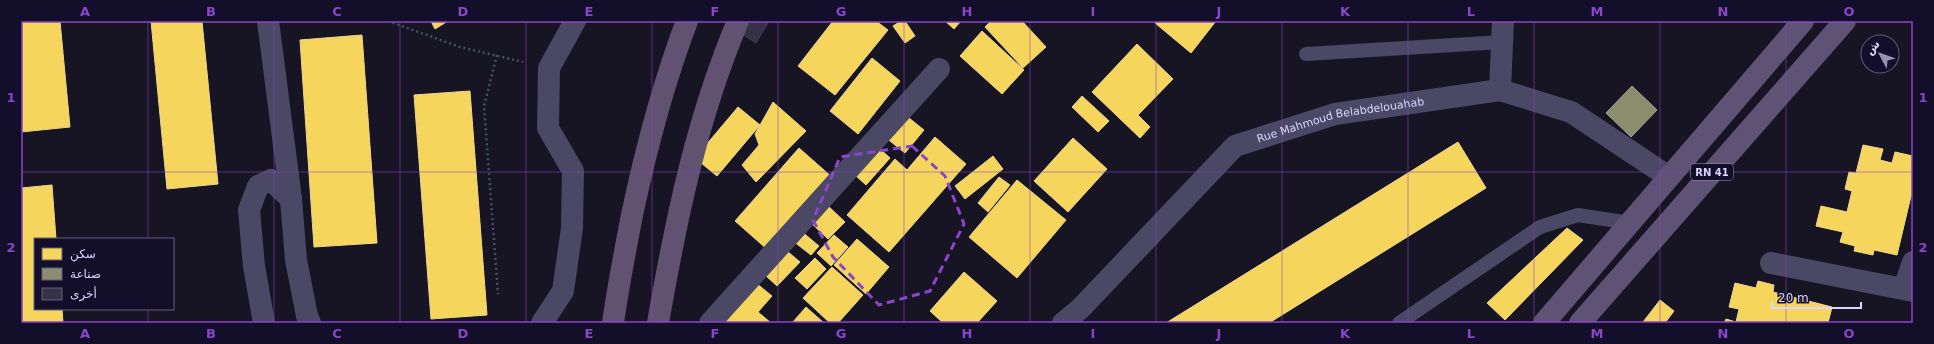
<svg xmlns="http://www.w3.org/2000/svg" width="1934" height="344" font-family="'DejaVu Sans','Noto Sans Arabic',sans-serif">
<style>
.homes{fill:#f6d55c;stroke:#eed58d}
.industry{fill:#8c8c6e;stroke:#a4a29a}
.building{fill:#363246;stroke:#433f58}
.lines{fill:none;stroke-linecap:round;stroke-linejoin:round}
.path{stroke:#445264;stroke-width:2.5;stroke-dasharray:2 3;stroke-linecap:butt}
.service{stroke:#4a4865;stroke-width:14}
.minor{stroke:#4a4865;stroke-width:22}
.primary{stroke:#5e5375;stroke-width:22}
.trunk{stroke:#625271;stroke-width:22}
.marked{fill:none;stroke:#8a46c9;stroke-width:3;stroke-dasharray:8 5;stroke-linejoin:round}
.grid{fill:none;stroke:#8a46c9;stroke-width:1;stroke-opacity:0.55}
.labels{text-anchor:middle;stroke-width:4;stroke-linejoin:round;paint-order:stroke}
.shield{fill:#130e2a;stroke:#a09abf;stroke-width:1}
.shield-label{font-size:10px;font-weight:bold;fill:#dcd6ff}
.street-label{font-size:11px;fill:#dcd6ff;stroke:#130e2a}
.neatline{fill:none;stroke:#8a46c9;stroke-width:1.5}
.grid-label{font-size:13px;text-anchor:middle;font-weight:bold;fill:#8a46c9}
</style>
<rect width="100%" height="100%" fill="#171424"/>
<path class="homes" d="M21,21h39l10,106 -49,5z
M151,21h51l16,163 -51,5z
M431,21h17l-13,8z
M833,21h43l12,9 -53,65 -37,-29z
M901,21h4l10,15 -10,7 -12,-17z
M945,21h16l-7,8z
M991,21h31l24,26 -23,21 -38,-41z
M1156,21h60l-25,32 -36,-30z
M982,31l42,39 -22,24 -42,-38z
M362,35l15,208 -63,4 -14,-207z
M1137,44l36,35 -35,36 12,12 -10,11 -48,-46z
M872,58l28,23 -42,53 -28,-23z
M470,91l17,224 -56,4 -17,-224z
M1082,96l27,25 -11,11 -26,-25z
M773,102l33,29 -50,51 -14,-17 17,-20 -4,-11z
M738,107l22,18 -43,51 -22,-18z
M904,114l20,16 -19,23 -20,-16z
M935,137l31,27 -77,88 -42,-37 48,-56 12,11z
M1073,138l34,31 -39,43 -34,-31z
M1458,142l28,46 -217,135h-103z
M1863,145l20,4 -3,11 12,3 3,-11 18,4v40h-2l-14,59 -23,-5 -1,5 -19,-4 1,-5 -15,-4 3,-10 -27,-6 5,-20 26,6 5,-21 -7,-2 4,-17 7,1z
M799,148l34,30 -64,73 -34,-30z
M879,148l11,10 -24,27 -11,-10z
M993,156l10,13 -38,30 -10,-13z
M999,177l11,8 -22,27 -10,-9z
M1017,180l49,40 -49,58 -48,-41z
M52,185l4,54h-21v70h27l1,14h-42v-135z
M825,203l20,19 -17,17 -19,-18z
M1567,228l16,12 -78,80 -18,-17z
M801,231l18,15 -8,9 -18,-14z
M834,235l14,12 -17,19 -14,-13z
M857,239l32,28 -23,27 -32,-29z
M787,251l13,11 -23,24 -12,-11z
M815,258l11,11 -19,20 -12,-11z
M832,267l31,28 -25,28h-8l-27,-25z
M964,272l33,29 -20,22h-34l-13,-12z
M1758,281l16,4 -1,7 59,15 -4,16h-104l2,-4 10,3 3,-13 -10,-2 6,-24 21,5z
M756,283l16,13 -14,16 13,11h-48z
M1660,300l14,11 -9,12h-21l-1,-1z
M806,307l18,16h-32z"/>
<path class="industry" d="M1632,86l25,24 -26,27 -25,-24z"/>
<path class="building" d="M749,21h20l-13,22 -15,-10z"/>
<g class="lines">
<path class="path" d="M388,21l72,26 63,15
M497,55l-13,51 14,188"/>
<path class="service" d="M1306,54l196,-12
M1399,323l141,-96 38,-12 52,8"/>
<g class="minor">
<path d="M268,21l23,178 5,61 11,56 3,7"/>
<path d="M1500,90l3,-69"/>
<path d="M1771,263l142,28"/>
<path d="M1904,288l9,-26"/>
<path d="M264,323l-10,-57 -5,-56 9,-24 13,-6 20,19"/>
<path d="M542,323l21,-32 9,-63 1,-57 -25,-43 1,-60 26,-47"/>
<path d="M710,323l229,-254"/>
<path id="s1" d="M1063,323l17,-14 155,-163 100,-32 165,-24 71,22 98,65"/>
</g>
<path class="primary" d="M1544,323l259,-302
M1580,323l265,-302"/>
<path class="trunk" d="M613,323c5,-36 12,-72 19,-108 14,-66 31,-131 55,-194
M658,323c18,-104 39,-205 80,-302"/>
</g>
<path class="marked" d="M912,146l33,30 19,48 -34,67 -51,14 -46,-48 -20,-37 27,-63z"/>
<path class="grid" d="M148,21v218M274,21v302M400,21v302M526,21v302M652,21v302M778,21v302M904,21v302M1030,21v302M1156,21v302M1282,21v302M1408,21v302M1534,21v302M1660,21v302M1786,21v302M21,172h1892M148,309v14"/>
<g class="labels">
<rect class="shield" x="1691" y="164" width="42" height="16" rx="3"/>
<g class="shield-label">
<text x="1712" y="176">RN 41</text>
</g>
<g class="street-label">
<text dy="4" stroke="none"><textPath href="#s1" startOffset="356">Rue Mahmoud Belabdelouahab</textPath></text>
</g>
</g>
<rect width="1934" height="344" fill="none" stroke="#130e2a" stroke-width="44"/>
<rect x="34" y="238" width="140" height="72" fill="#130e2a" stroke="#635e7f"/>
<rect x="42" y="248" width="20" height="12" fill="#f6d55c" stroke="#635e7f"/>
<text x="70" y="258" font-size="12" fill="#dcd6ff">سكن</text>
<rect x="42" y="268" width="20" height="12" fill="#8c8c6e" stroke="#635e7f"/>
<text x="70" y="278" font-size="12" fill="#dcd6ff">صناعة</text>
<rect x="42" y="288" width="20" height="12" fill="#363246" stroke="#635e7f"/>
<text x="70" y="298" font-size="12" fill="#dcd6ff">أخرى</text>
<g transform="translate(1880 54) rotate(311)"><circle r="19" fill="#130e2a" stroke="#635e7f"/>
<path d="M0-3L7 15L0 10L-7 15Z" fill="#9792b2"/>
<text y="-6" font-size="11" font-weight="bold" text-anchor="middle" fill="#dcd6ff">ش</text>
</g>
<path d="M1772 302v6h89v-6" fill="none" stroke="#dcd6ff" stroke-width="2"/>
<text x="1778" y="302" font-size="12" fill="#dcd6ff" stroke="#130e2a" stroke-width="3" paint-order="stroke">20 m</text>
<rect x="22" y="22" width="1890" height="300" class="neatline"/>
<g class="grid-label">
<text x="85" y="16">A</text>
<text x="211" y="16">B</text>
<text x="337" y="16">C</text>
<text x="463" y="16">D</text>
<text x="589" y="16">E</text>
<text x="715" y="16">F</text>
<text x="841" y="16">G</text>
<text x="967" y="16">H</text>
<text x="1093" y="16">I</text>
<text x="1219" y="16">J</text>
<text x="1345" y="16">K</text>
<text x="1471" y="16">L</text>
<text x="1597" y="16">M</text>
<text x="1723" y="16">N</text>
<text x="1849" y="16">O</text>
<text x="11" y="102">1</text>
<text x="1923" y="102">1</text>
<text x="11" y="252">2</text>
<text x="1923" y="252">2</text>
<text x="85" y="338">A</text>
<text x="211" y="338">B</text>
<text x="337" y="338">C</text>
<text x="463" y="338">D</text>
<text x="589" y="338">E</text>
<text x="715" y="338">F</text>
<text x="841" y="338">G</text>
<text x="967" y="338">H</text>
<text x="1093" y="338">I</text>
<text x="1219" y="338">J</text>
<text x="1345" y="338">K</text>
<text x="1471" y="338">L</text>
<text x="1597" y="338">M</text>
<text x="1723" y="338">N</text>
<text x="1849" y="338">O</text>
</g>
</svg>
